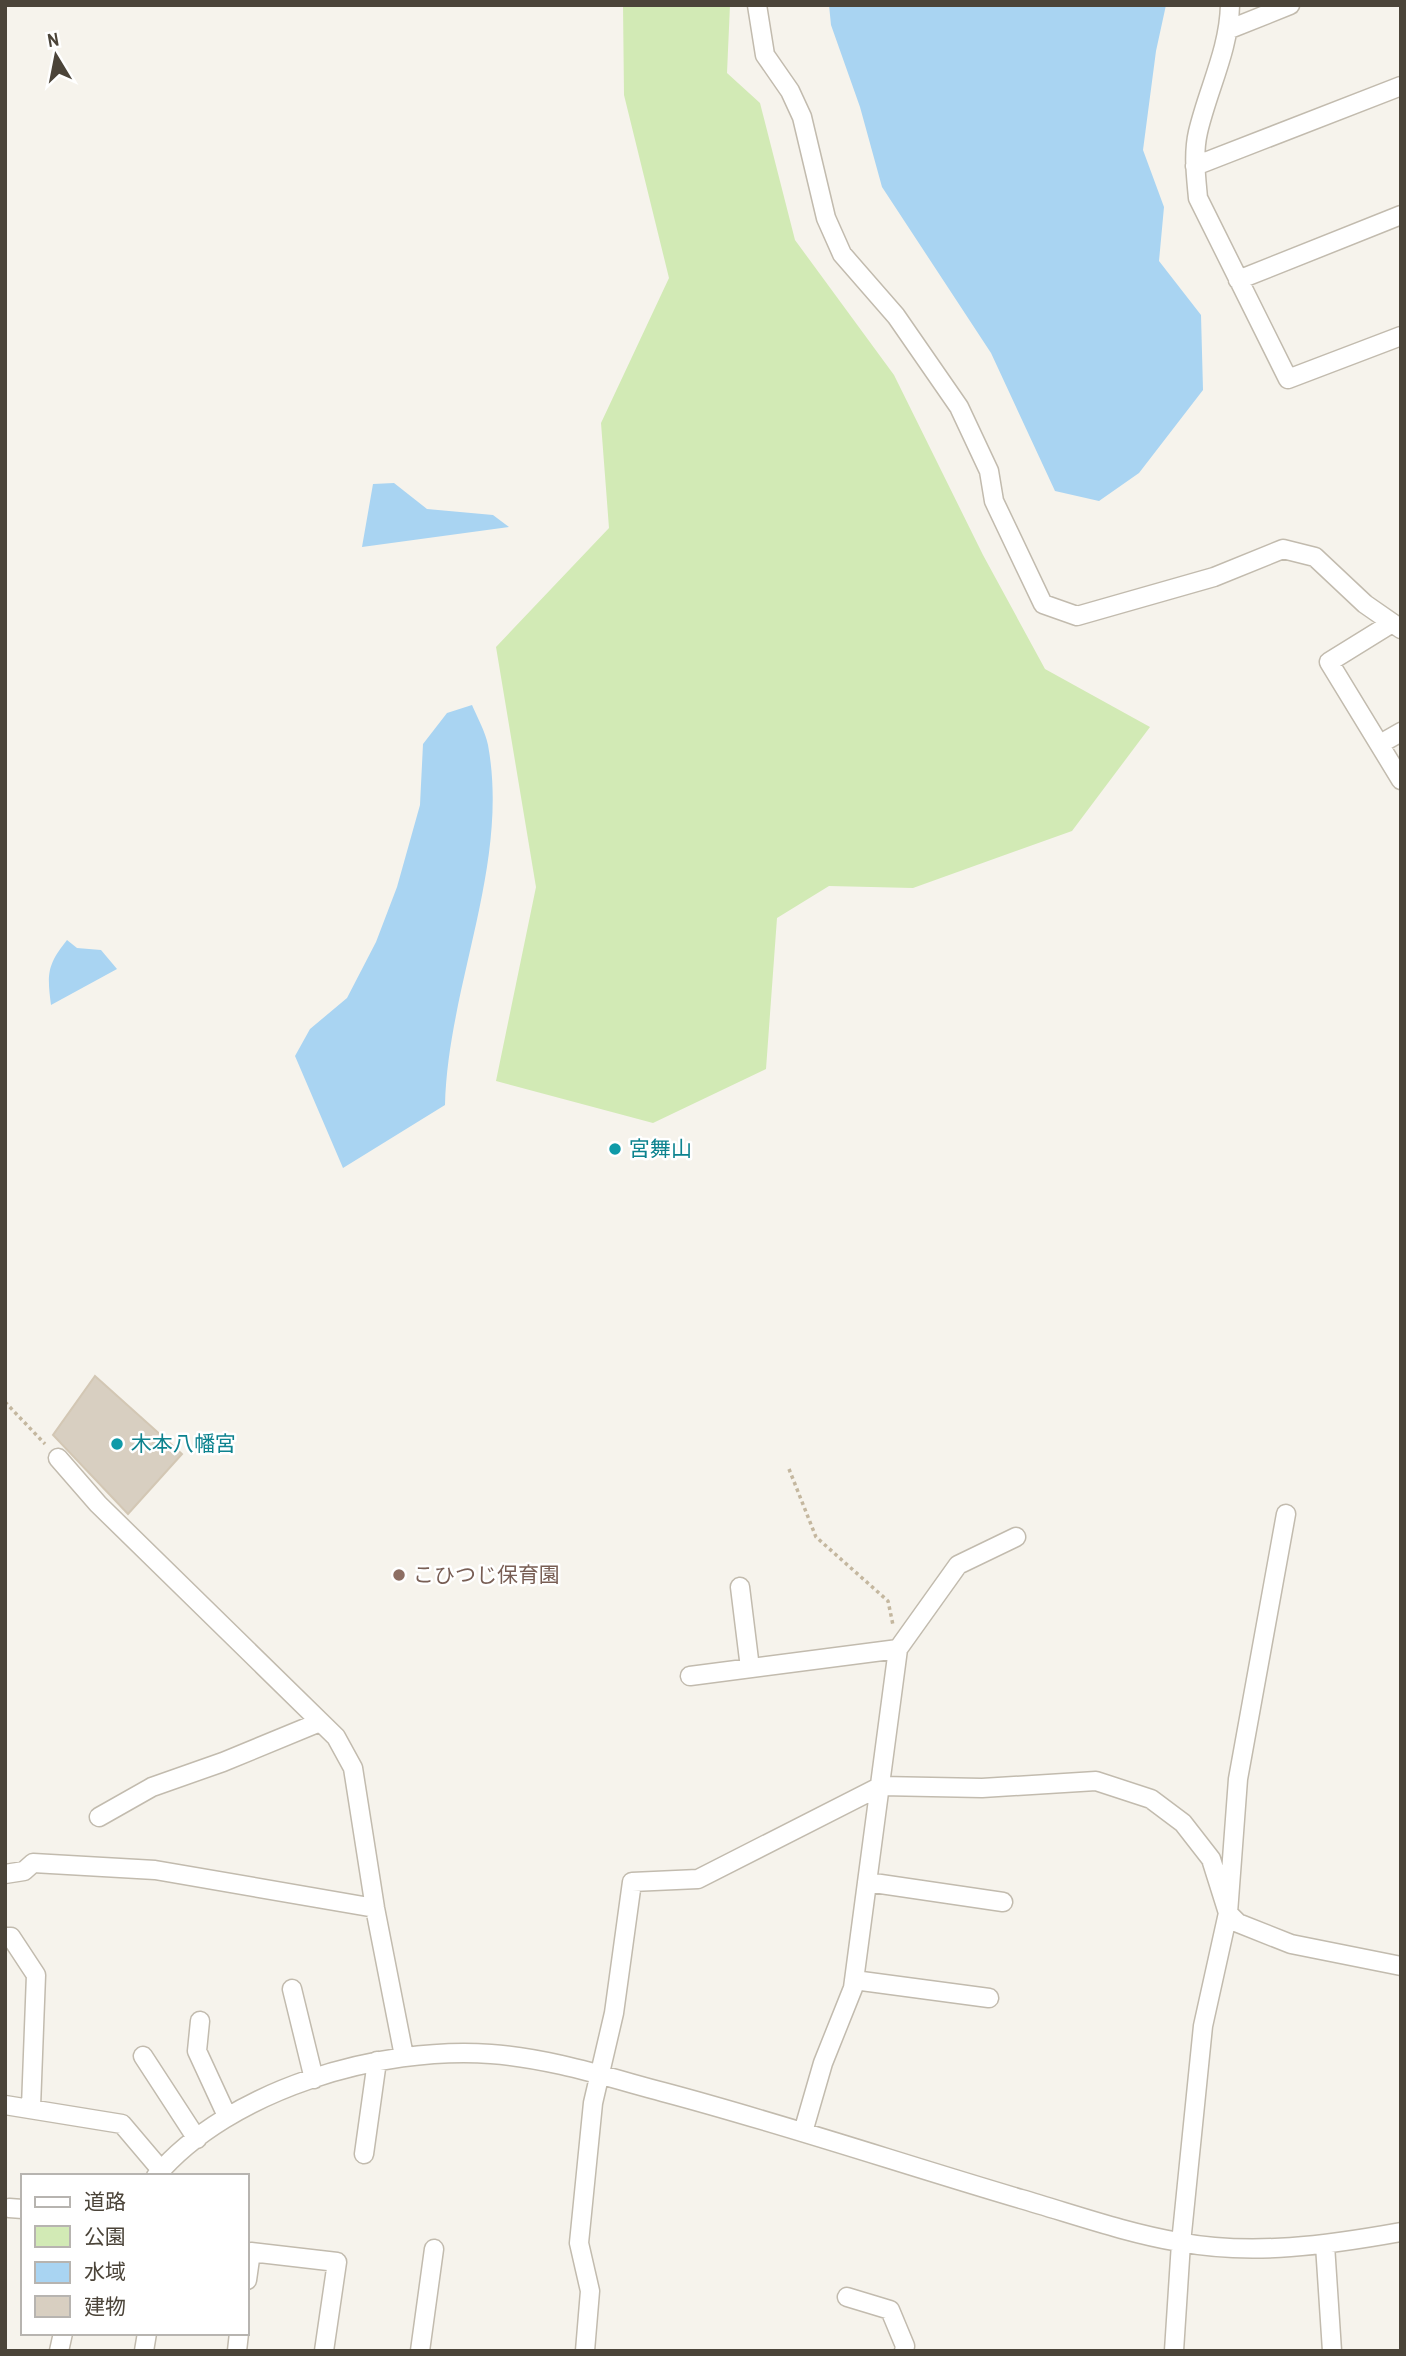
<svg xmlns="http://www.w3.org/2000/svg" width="1406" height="2356" font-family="'Archivo Narrow','Noto Sans JP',sans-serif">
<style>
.green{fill:#d2eab5}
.water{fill:#a9d4f2}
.building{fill:#d8cfc1;stroke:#d3c7b4;stroke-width:2}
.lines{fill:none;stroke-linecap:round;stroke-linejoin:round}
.minor-casing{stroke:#c2bbae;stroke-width:21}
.path{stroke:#c4b79f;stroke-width:3.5;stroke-dasharray:3.5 3.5;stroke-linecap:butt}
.minor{stroke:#fff;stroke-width:18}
.culture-dot{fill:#0f9aa8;stroke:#fff;stroke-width:2.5}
.education-dot{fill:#8d6e63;stroke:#fff;stroke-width:2.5}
.labels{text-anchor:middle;stroke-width:5;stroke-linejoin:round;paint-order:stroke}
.culture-label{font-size:21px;fill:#0d838f;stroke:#fff;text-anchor:start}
.education-label{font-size:21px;fill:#785e54;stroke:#fff;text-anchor:start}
</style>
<rect width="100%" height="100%" fill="#f6f3ec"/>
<path class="green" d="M623,5h107l-3,68 33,30 35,137 99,135 89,180 62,114 105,58 -78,104 -159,57 -84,-2 -52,32 -11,151 -113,54 -157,-42 40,-194 -40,-240 113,-119 -8,-105 68,-145 -45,-183z"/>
<path class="water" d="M829,5h337l-10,46 -13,99 21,57 -5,54 42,54 2,75 -64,83 -40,28 -44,-10 -64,-138 -109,-166 -22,-80 -29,-82z
M394,483l33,26 66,6 16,12 -147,20 11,-63z
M472,705c5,12 13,26 16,40 22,120 -40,240 -43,360l-102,63 -48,-112 15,-27 37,-31 29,-56 21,-55 23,-82 3,-61 24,-31z
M67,940l10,8 24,2 16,19 -66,36c-4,-31 -4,-40 16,-65z"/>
<path class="building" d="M95,1376l87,78 -54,60 -75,-79z"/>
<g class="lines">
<defs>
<path id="minor" d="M757,5l8,50 25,36 12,26 24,101 16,36 54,62 63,91 30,64 5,30 49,103 34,12 137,-39 69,-28 32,8 50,47 36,25
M1230,5c-1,45 -22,84 -32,127 -5,22 -2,44 0,66l90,181 113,-43
M1230,29l60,-24
M1195,166l206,-80
M1238,280l163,-65
M1392,623l-63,39 72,118
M1380,744l21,-12
M58,1458l40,46 238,233 17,31 22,140 29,148
M740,1587l10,81
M690,1676l208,-27 60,-84 58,-28
M99,1817l53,-30 71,-25 97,-40
M5,1874l19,-3 9,-8 122,7 220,38
M867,1882l136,20
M5,1937h6l25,38 -5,132
M854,1980l135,18
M292,1989l22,90
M200,2021l-3,30 30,65
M143,2056l54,83
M5,2105l117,19 39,46
M803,2132l20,-69 30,-75 45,-339
M364,2154l13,-93
M156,2176c74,-87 224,-130 335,-122 58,4 116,23 172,38 121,32 239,72 358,107 52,15 105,34 158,43 73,14 150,3 222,-10
M9,2208l14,1
M1325,2245l7,106
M247,2280l4,-28 86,10 -13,89
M847,2297l43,13 15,36 -1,5
M59,2351l4,-18
M144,2351l3,-18
M237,2351l2,-18
M420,2351l14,-102
M585,2351l5,-60 -11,-48 14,-140 21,-90 18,-131 66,-3 183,-93 101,2 114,-7 55,18 32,24 28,36 17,54 10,10 53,21 110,22
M1174,2351l7,-108 22,-217 25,-113 10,-134 48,-265"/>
</defs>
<use href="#minor" class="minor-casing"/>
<path class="path" d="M5,1402l40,42
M789,1469l27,68 72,64 5,24"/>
<use href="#minor" class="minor"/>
</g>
<g class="culture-dot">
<circle cx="615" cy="1149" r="7"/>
<circle cx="117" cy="1444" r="7"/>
</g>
<circle class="education-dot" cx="399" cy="1575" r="7"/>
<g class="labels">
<g class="culture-label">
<text x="629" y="1156">宮舞山</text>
<text x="131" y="1451">木本八幡宮</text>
</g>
<g class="education-label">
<text x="413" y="1582">こひつじ保育園</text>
</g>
</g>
<rect width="1406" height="2356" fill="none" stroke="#4b4439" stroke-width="14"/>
<rect x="21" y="2174" width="228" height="161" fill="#ffffff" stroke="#b7b4b0" stroke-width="2"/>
<rect x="35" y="2197" width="35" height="10" fill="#ffffff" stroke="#b7b4b0" stroke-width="2"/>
<text x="84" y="2209" font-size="21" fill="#4b4439">道路</text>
<rect x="35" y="2226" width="35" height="21" fill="#d2eab5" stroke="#b7b4b0" stroke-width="2"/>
<text x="84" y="2244" font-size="21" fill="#4b4439">公園</text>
<rect x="35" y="2262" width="35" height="21" fill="#a9d4f2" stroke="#b7b4b0" stroke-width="2"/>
<text x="84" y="2279" font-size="21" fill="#4b4439">水域</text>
<rect x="35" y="2296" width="35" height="21" fill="#d8cfc1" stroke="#b7b4b0" stroke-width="2"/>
<text x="84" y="2314" font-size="21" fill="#4b4439">建物</text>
<g transform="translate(56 56) rotate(350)" stroke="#ffffff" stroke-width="5" paint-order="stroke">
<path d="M0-5L12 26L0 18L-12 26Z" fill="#4b4439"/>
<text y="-10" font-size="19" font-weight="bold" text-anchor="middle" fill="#4b4439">N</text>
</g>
</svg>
